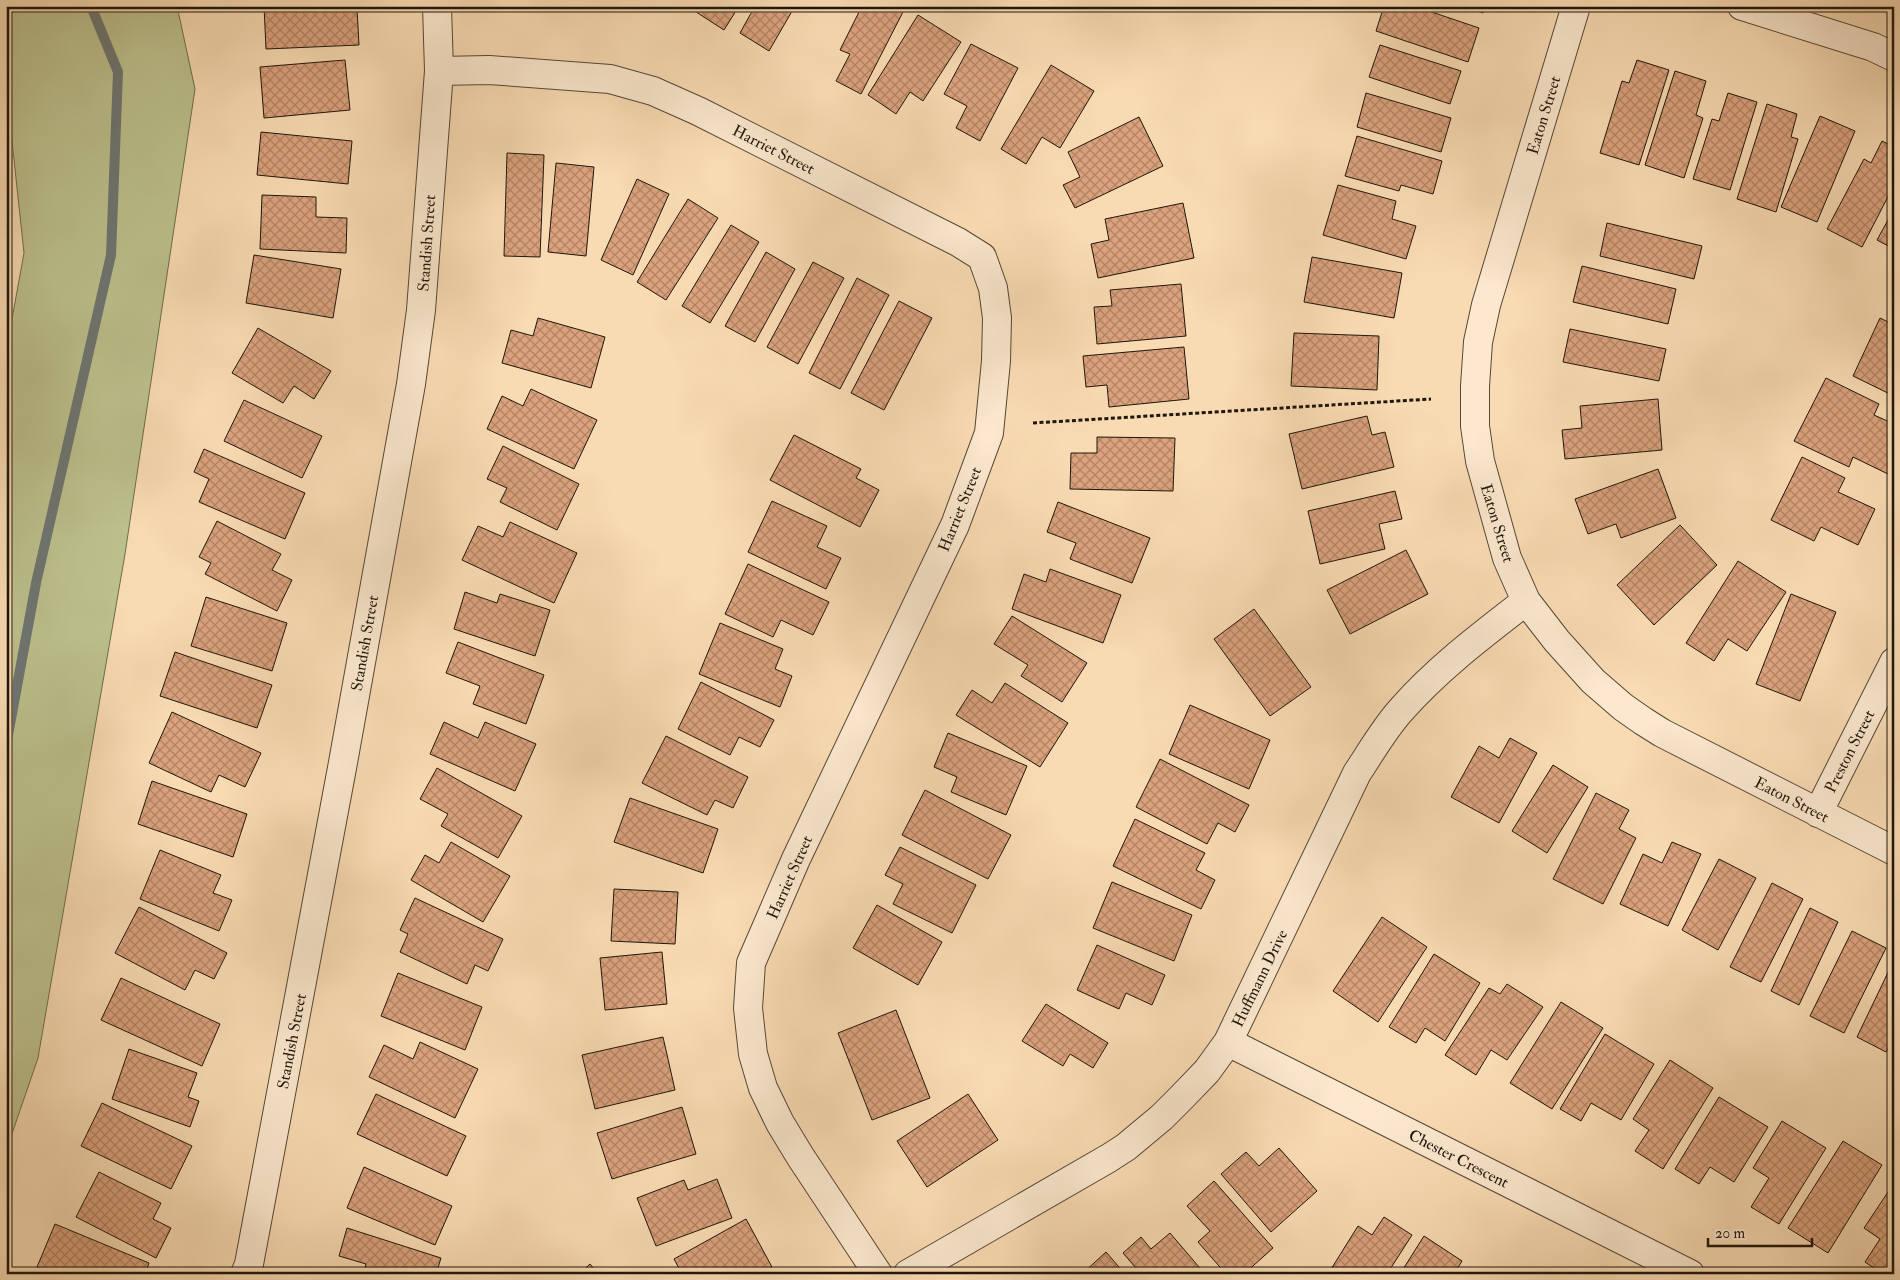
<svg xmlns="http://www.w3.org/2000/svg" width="1900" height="1280" font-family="'IM FELL Double Pica',serif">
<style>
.grass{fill:#bcc18e;stroke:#6e6c4d}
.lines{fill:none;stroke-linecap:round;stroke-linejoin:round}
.stream{stroke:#6e7773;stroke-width:10}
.building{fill:url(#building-cross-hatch);stroke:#1f160c}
.street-casing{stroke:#564736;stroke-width:30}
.path{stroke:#1f160c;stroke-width:3;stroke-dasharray:4 2.5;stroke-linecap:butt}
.street{stroke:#fbe8ce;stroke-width:28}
.labels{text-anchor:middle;stroke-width:5;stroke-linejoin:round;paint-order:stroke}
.street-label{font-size:16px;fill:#1f160c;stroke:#fbe8ce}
</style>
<defs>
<pattern id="building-cross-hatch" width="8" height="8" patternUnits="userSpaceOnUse" patternTransform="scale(1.25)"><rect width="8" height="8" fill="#dba27d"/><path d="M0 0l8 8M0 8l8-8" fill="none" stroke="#b18365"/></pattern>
</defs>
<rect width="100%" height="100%" fill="#f9dbb3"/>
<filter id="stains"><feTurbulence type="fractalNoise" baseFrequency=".004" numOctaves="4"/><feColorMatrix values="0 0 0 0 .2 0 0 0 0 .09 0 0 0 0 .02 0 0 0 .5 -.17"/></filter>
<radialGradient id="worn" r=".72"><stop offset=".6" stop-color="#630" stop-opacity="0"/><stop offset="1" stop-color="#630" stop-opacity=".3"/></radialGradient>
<path class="grass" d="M6,6h171l18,83 -70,465 -87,504 -32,93v-799l18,-99 -18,-168z"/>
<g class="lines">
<path class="stream" d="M6,746l30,-163 75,-328 7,-183 -27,-66"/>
</g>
<path class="building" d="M264,6h75v4l18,-1 2,36 -93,4z
M695,6h44l-15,24 -31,-20z
M755,6h40l-26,45 -29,-18z
M862,6h35l7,4 -43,84 -25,-13 14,-27 -10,-4z
M1384,6h30l65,22 -11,34 -92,-31z
M1461,6h24l-2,7z
M918,15l43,27 -38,59 -13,-9 -14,22 -28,-19z
M971,44l47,24 -38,73 -24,-13 11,-22 -23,-12z
M1380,45l81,26 -11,33 -81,-27z
M345,60l5,50 -86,8 -4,-51z
M1637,60l32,10 -30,95 -39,-12 22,-72 7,2z
M1051,65l43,26 -34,57 -18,-11 -16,27 -25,-15z
M1675,71l31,10 -10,34 7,3 -19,60 -39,-13z
M1366,93l85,25 -10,34 -84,-25z
M1728,93l29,9 -27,88 -37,-11 19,-60 7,2z
M1767,104l30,10 -6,23 7,2 -22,73 -39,-13z
M1820,116l35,15 -38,91 -36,-15z
M1139,117l24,49 -88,42 -12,-23 17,-8 -12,-25z
M261,132l91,9 -4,43 -91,-9z
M1357,136l85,25 -9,33 -32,-9 -2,6 -54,-15z
M1882,141l12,6v38l-32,62 -35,-18 37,-70 7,4z
M507,153l37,2 -4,102 -36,-1z
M556,163l38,4 -8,89 -38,-4z
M637,179l32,15 -36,81 -32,-15z
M1338,185l58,16 -4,18 24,7 -10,33 -83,-24z
M262,195l54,2v20l31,1 -1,35 -86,-4z
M688,199l30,19 -52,82 -29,-18z
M1183,203l11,55 -96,20 -7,-34 18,-4 -4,-21z
M1894,209v40l-17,-9z
M1607,223l95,23 -8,33 -94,-23z
M731,225l28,17 -49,81 -28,-17z
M766,252l29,17 -40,73 -30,-16z
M254,255l87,14 -8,49 -87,-15z
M1312,257l90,16 -8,45 -90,-16z
M813,262l31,16 -46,86 -31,-17z
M1582,266l94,23 -8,35 -95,-22z
M857,278l32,17 -49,94 -31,-16z
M1181,284l5,52 -89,8 -3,-37 18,-1 -2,-16z
M899,301l33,17 -48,92 -33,-17z
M538,318l67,19 -14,51 -89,-25 9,-33 22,6z
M1880,318l14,7v71l-41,-20z
M258,328l73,43 -17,28 -20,-13 -11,17 -51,-30z
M1570,329l96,20 -7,32 -96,-19z
M1294,333l85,3 -2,54 -86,-4z
M1184,347l5,52 -80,8 -2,-22 -21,2 -3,-31z
M1826,378l53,26 -5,11 20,9v38l-6,12 -35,-17 -4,10 -55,-26z
M531,389l66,31 -23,49 -87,-40 15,-33 21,10z
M1658,399l4,51 -97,9 -3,-29 20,-2 -2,-22z
M244,400l78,36 -20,42 -78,-37z
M1367,416l5,19 13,-3 9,35 -92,22 -13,-55z
M794,435l67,34 -5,9 23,12 -19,37 -90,-47z
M1097,437l78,1 -2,53 -103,-2 1,-36h26z
M503,446l76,38 -22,46 -57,-28 7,-14 -20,-9z
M204,449l101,44 -20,46 -86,-37 10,-23 -15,-7z
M1802,457l43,21 -7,14 37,17 -17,36 -37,-18 -7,14 -43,-21z
M1658,469l18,49 -55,20 -5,-14 -28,10 -13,-35z
M1395,491l7,28 -23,5 6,25 -65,15 -12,-53z
M772,501l55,25 -10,21 24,11 -15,31 -78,-37z
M1058,502l92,36 -18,45 -62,-24 6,-16 -29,-11z
M217,521l64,33 -9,16 20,10 -15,31 -72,-37 6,-11 -12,-6z
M510,522l67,31 -23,50 -92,-43 16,-34 25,11z
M1680,525l37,40 -63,60 -37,-40z
M1406,550l22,44 -78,40 -23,-44z
M1738,561l48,31 -39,59 -19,-12 -14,22 -28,-18z
M748,564l81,38 -16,33 -32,-15 -8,17 -48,-23z
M1050,569l71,26 -18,48 -91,-34 12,-35 22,8z
M465,592l32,11 3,-9 50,16 -15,46 -81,-27z
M1791,594l45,18 -36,89 -44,-17z
M206,597l81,26 -15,48 -81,-25z
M1254,609l57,78 -41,29 -56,-77z
M1012,616l75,47 -25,39 -41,-26 7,-11 -34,-21z
M720,623l63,26 -8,20 17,7 -12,31 -81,-33z
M458,642l86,33 -18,49 -53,-20 7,-18 -34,-13z
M175,652l97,33 -15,43 -97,-32z
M701,682l73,38 -14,27 -21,-10 -9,18 -52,-26z
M1005,683l63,40 -28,44 -84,-52 16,-25 20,13z
M1190,705l80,35 -21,49 -80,-35z
M172,712l89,41 -16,34 -26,-12 -8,17 -62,-29z
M444,722l34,16 7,-16 51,22 -21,47 -85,-37z
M948,733l79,33 -21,49 -55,-23 6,-15 -23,-10z
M666,736l82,41 -15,31 -18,-8 -8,15 -65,-32z
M1510,738l27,15 -38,70 -48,-26 28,-51 20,12z
M1160,759l89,46 -14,27 -17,-9 -11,21 -71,-37z
M1553,765l35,22 -41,66 -35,-22z
M437,768l85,48 -24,42 -57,-32 7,-12 -28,-15z
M152,781l95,33 -14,43 -95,-33z
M925,790l86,45 -23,44 -86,-44z
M1596,793l33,17 -10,19 17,9 -33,66 -50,-25z
M630,798l88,31 -15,44 -89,-31z
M1135,819l70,34 -9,17 19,10 -14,29 -88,-43z
M451,842l59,34 -27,46 -72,-42 14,-25 14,8z
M1672,842l29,12 -33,72 -48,-22 23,-50 19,9z
M900,847l76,38 -24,48 -59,-29 10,-20 -18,-9z
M160,850l61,25 -8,18 19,7 -13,31 -79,-32z
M1719,859l37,19 -38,72 -36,-20z
M1112,882l80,33 -18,46 -81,-33z
M1772,883l31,16 -42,83 -31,-15z
M614,889l64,3 -3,52 -64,-3z
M415,898l88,41 -15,32 -13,-6 -8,19 -67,-32 8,-18 -8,-4z
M877,905l65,37 -24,43 -65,-37z
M139,907l88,46 -13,26 -19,-9 -10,20 -70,-37z
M1810,908l28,14 -39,83 -28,-14z
M1382,917l45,30 -49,75 -45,-31z
M1852,931l34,17 -42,85 -34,-17z
M1097,945l68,30 -13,30 -26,-12 -7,16 -42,-19z
M662,952l5,52 -62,6 -5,-52z
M1434,954l46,29 -35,58 -20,-13 -9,15 -27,-16z
M1894,960v77l-8,15 -29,-15z
M398,973l84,34 -17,43 -84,-34z
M121,978l99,46 -18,42 -101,-46z
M1507,984l36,23 -36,53 -16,-10 -15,25 -31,-20 44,-67 11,6z
M1561,1002l42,26 -51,81 -42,-26z
M1046,1004l62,39 -15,25 -23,-14 -7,12 -41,-25z
M896,1010l34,88 -58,22 -34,-87z
M1605,1034l49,30 -33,56 -30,-17 -10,18 -21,-12z
M663,1037l12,53 -80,19 -13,-54z
M420,1042l58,27 -23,49 -86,-41 15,-32 29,14z
M129,1049l68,24 -9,24 11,4 -9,26 -78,-28z
M1670,1060l43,28 -50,81 -28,-18 14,-21 -16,-11z
M376,1094l90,42 -19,40 -90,-42z
M968,1094l30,46 -71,47 -30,-46z
M1719,1097l49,30 -34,55 -24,-15 -11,17 -24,-15z
M102,1103l90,43 -21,43 -90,-43z
M682,1107l14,47 -84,25 -15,-46z
M1782,1121l44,27 -47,76 -28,-17 18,-29 -16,-10z
M1843,1141l39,24 -54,88 -40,-25z
M1279,1148l38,43 -46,41 -50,-58 25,-22 13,14z
M364,1167l88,39 -17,39 -88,-37z
M99,1172l62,31 -8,16 18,9 -15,30 -80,-41z
M717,1179l15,39 -76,28 -19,-48 47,-18 4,10z
M1214,1181l59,67 -29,26h-18l-28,-32 12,-11 -23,-25z
M1894,1183v91h-11l-18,-12 15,-23 -16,-11z
M1384,1217l28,18 -25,39h-59l30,-48 14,9z
M746,1219l26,48 -12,7h-78l-8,-15z
M55,1224l94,39 -4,11h-92l-16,-7z
M347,1228l94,30 -5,16h-73l3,-10 -27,-8z
M1170,1233l35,41h-64l-18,-21 18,-16 10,12z
M1424,1236l38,25 -8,13h-54z
M1106,1252l19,22h-43z
M590,1264l8,10h-19z"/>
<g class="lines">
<defs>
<path id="street" d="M1576,6l-90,299 -8,37 -3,44v40l5,35 27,97 19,43 31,40 36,40 30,26 20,14 19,12 232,118
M1742,6l131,41 21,10
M439,71l50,-1 121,9 43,12 45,20 260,131 24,15 11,31 4,30 -1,43 -7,72 -34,92 -159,334 -45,104 -3,45 5,46 10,34 17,35 20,33 78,118
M1818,813l76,-151
M1228,1042l462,232
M245,1274l4,-10 93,-496 69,-384 10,-74 18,-239 -2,-65
M908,1274l201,-116 17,-11 36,-30 20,-20 25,-26 21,-29 129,-269c14,-21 27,-44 44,-63 37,-42 81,-75 125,-109"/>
</defs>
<use href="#street" class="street-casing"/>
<path class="path" d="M1033,423l398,-24"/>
<use href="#street" class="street"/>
</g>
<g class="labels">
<g class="street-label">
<text transform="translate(1543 115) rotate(-73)" y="6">Eaton Street</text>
<text transform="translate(774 149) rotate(27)" y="6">Harriet Street</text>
<text transform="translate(426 243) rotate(-86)" y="6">Standish Street</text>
<text transform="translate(959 509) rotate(-68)" y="6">Harriet Street</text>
<text transform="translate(1498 523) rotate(73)" y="6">Eaton Street</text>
<text transform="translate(364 643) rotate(-80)" y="6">Standish Street</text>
<text transform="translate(1849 751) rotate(-63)" y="6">Preston Street</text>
<text transform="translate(1792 799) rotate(27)" y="6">Eaton Street</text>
<text transform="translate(789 877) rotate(-66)" y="6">Harriet Street</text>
<text transform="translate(1259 978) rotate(-64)" y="6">Huffmann Drive</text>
<text transform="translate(291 1041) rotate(-79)" y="6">Standish Street</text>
<text transform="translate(1459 1158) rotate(27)" y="6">Chester Crescent</text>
</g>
</g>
<rect width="1900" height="1280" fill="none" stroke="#f9dbb3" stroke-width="25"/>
<rect x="8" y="8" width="1885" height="1265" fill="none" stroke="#1f160c" stroke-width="2.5"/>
<rect x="12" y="12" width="1875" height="1255" fill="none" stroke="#1f160c"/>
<path d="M1708 1238v8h104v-8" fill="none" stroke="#1f160c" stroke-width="2.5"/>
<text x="1715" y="1238" font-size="15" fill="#1f160c" stroke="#fbe8ce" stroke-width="4" paint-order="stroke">20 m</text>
<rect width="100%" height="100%" filter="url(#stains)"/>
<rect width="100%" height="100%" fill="url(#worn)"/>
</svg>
